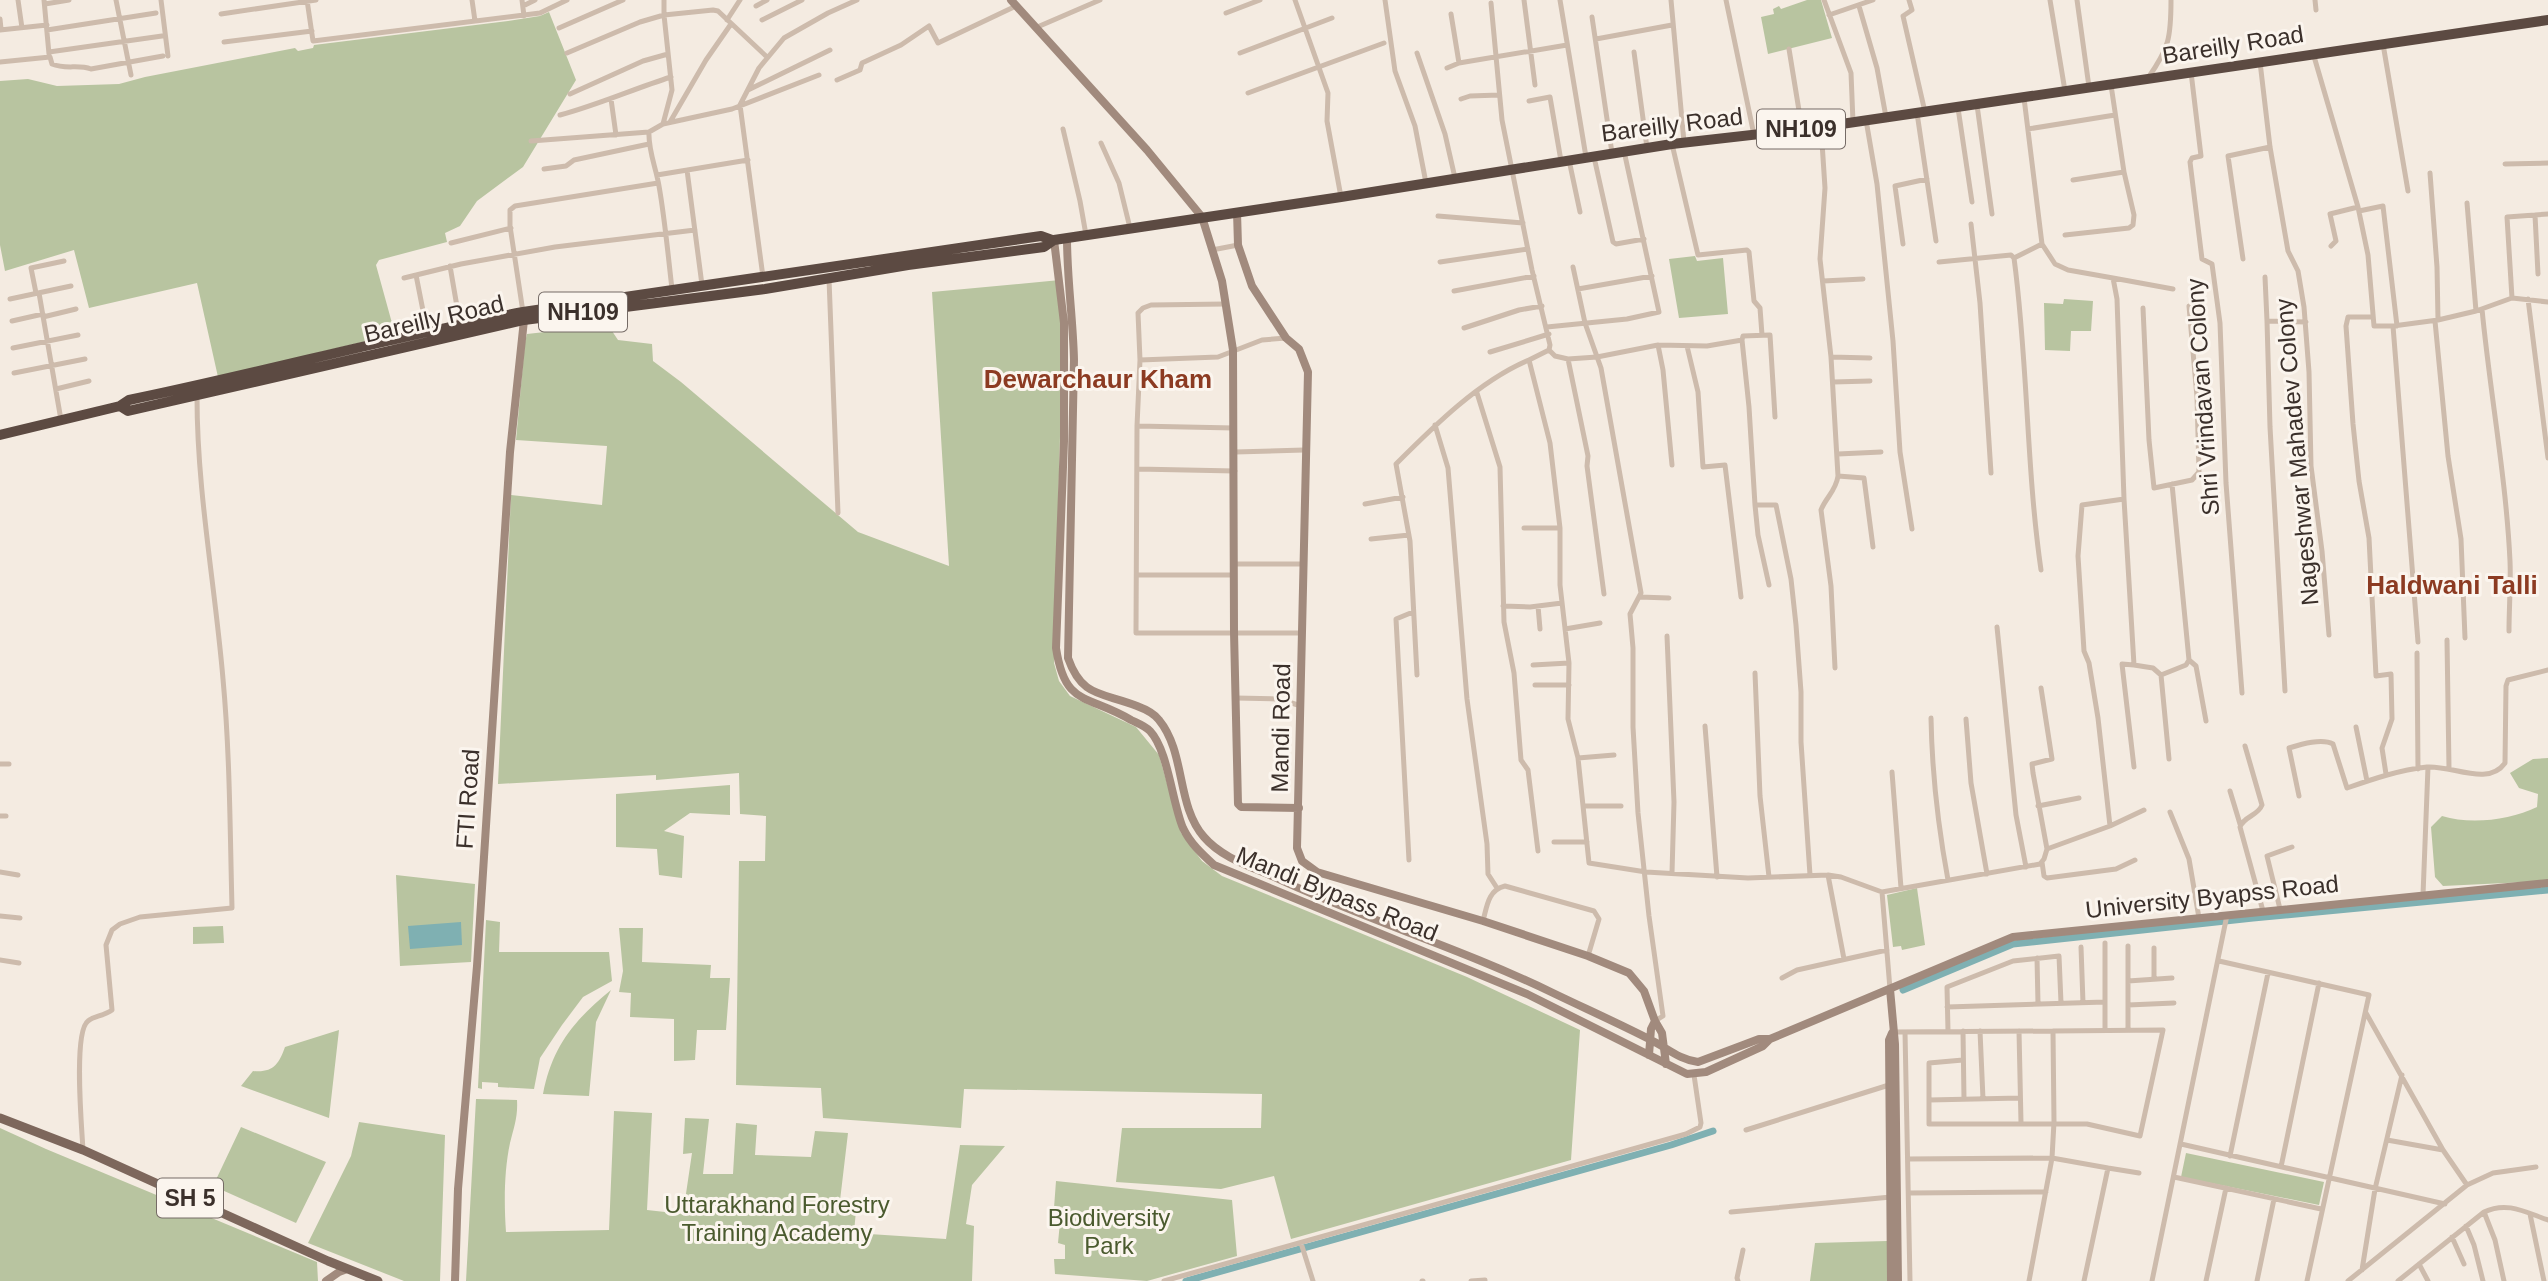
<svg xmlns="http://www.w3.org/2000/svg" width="2548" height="1281" font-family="Helvetica,sans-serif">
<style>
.green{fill:#b8c4a0}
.water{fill:#7fb0b2}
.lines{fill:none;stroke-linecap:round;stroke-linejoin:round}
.canal{stroke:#7fb0b2;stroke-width:7}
.street{stroke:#cdbbac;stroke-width:5}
.secondary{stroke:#a18a7d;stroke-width:8}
.primary{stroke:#7d675c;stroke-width:9}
.highway{stroke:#5c4a42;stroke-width:10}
.labels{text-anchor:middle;stroke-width:6;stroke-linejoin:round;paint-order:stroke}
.shield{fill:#fbf5ee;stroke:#756b66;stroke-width:2}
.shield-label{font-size:23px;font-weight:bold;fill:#3b302b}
.street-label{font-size:24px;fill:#3b302b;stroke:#fbf5ee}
.park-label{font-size:24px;fill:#4a5a2e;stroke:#fbf5ee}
.neighbourhood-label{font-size:26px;font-weight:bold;fill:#8c3b22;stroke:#fbf5ee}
</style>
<rect width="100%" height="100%" fill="#f4ebe1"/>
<path class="green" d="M1807,0h14l11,38 -64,16 -7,-37 13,-3 -1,-5 6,-3 2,3z
M549,12l27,68 -53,87 -46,34 -17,25 -15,7 2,9 -68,18 -3,5 19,69 -177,43 -21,-94 -108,25 -15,-58 -69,21 -5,-26v-164l28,-2 29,7 62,-2 26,-7 150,-29 3,3 15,-3 1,-3 194,-24 32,-5z
M1695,256l2,5 26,-3 5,56 -49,4 -10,-59z
M1060,280l1,119 -7,264 5,18 11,15 66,31 23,28 22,78 21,28 20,15 245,101 113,53 -9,130 -280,79 -17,-63 -53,13 -105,-7 6,-54h139l1,-34 -298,-5 -3,39 -138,-10 -2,-30 -85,-3 3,-224h26l1,-45 -26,-2 -1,-41 -83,7v-5l-158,9 13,-289 91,10 5,-59 -91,-6 9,-98 2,-8 81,-9 10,15 34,4 1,17 28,21 177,150 91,34 -17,-274z
M2064,299l29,2 -2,30h-20l-1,20 -25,-1 -1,-47 19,1z
M2548,758v123l-105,5 -8,-9 -4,-50 11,-11c29,9 68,4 95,-9l1,-13 -19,-6 -9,-15 23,-14z
M730,785v30l-40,-2 -26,18 20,5 -2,42 -23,-3 -2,-26 -41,-2v-53z
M396,875l79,9 -4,78 -71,4z
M1917,888l8,57 -23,5 -1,-4 -8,1 -6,-52z
M486,920l14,2 -1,30h110l3,29 -29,16 -21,28 -22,33 -6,31 -36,-2v-4l-16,-1v7l-4,-1z
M223,926l1,17 -31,1v-17z
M619,928h24l-1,34 69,3 -1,13h20l-4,52h-29l-2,30 -21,1v-42l-44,-2 1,-24 -12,-1 4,-21z
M611,990l-15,32 -7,74 -46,-2c9,-47 31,-74 68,-104z
M339,1030l-10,88 -88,-32 12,-15c20,2 26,-7 32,-24z
M476,1099l41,1c1,17 -3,27 -7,43 -6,28 -6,61 -4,89l103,-2 5,-119 38,2 -5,97 36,4 9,-61 -9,1 2,-36 24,1 -6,55h30l3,-51 21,2 -2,30 56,2 4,-26 33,2 -9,76 17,1 -2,23 92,6 14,-94 45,1 -33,39 -6,39 8,2 -2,55h-506z
M359,1122l86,13 -5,146h-36l-96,-38 43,-87z
M241,1127l85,35 -30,61 -83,-37z
M0,1128l46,21 271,113 1,19h-318z
M2186,1153l138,29 -5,23 -138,-28z
M1056,1181l176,19 5,56 -90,25 -92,-7 -1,-15h11v-14l-7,-2 2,-21h5l1,-12 -12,-2z
M1887,1241v40h-77l5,-38z"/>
<path class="water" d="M461,922l1,23 -52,4 -2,-23z"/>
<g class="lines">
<path class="canal" d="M1903,990l110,-46 240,-26 295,-28
M1186,1281l485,-136 42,-14"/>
<path class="street" d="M18,0l4,28
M44,0l5,54
M116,0l15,75
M161,0l7,56
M307,0l6,41 227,-28 27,-13
M472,0l3,21
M522,0l2,16
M1295,0l33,93 -1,28 14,76
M1385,0l10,71 20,55 11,57
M1524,0l11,85
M1560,0l26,157
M1671,0l13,142
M1726,0l28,135
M1824,0l27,73 2,49
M1909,0l3,10 -9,6 22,96
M2050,0l15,91
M2077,0l12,87
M2315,0l1,10
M1491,3l11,117 30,150 18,75 -1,5 -20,10 21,83 10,85v57l9,78 -1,56 10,39 11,105 57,9 102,6 80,-3 13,2 41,15 158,-28 4,-5 3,-10 63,-23 34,-16
M45,4l24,-4
M523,6l12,-6
M756,6l11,-6
M1859,6l18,62 9,49
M1226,13l34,-13
M221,14l95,-14
M1451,14l8,49
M1829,15l44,-15
M1592,17l20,136
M0,19l1,10
M727,20l13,-20
M762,20l40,-20
M559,28l64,-28
M1035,28l65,-28
M0,30l47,-5
M47,30l109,-17
M1596,39l76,-14
M224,42l88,-11
M2383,44l25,147
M1789,49l13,80
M49,52l113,-16
M1634,52l13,96
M567,53l73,-31 24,-7 49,-5 5,1 49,46
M1240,53l92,-35
M1417,53l28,81 10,44
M2313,53l45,154 10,48 6,71h19l45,-6 38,-9 36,-13 36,4
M0,62l50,-5 2,7c14,6 26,0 39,5l72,-13
M2260,62l10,85 18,104 10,20 6,36 5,65 2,94 11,85 7,84
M1447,68l12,-5 108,-18
M2191,72l10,84 -9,2 -2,4 12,97 10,5 8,59 6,160 16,210
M2148,78c21,-30 23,-40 23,-78
M837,80l23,-10 2,-7 39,-18 28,-19 9,17 78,-37
M748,90l82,-40
M1248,93l136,-50
M570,94l73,-33 25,-7
M2024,98l18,146 13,20 13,6 45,8 4,21 7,200 -42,6 -4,51 6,95 5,12 9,55 12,108
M611,99l5,36
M1461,99l9,-3 29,-1
M1529,101l21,-4 11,64
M1977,105l15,109
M1958,108l14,94
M1917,113l19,128
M560,115c38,-10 73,-26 111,-38
M1866,120l11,64 16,157 7,111 12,77
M670,122l36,-62 25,-36
M663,124l9,-34 -8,-75v-15
M1821,127l4,61 -5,71 11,98 7,119c-2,15 -12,21 -17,34l10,76 4,82
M1063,129l17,72 6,34
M2028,129l87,-14
M531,141l118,-9
M1101,143l18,40 11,45
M1672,144l26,111 49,-5 2,2 5,49 6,7 2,27
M1594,157l19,85 3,2 28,-5
M1569,160l11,52
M2505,164l43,-1
M544,169l22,-3 8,-6 75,-16
M687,170l15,115
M2430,173l7,94 1,53
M657,175l91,-15
M2073,180l51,-8
M2467,203l9,108
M2359,211l24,-5 14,120
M2535,215l3,59
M1438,216l85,7
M1971,224l9,79 11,170
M2065,235l64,-7 4,-3 1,-10 -10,-43 -13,-87
M451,243l60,-15
M1903,244l-8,-58 32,-7
M2331,246l5,-5 -6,-27 28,-7
M1212,250l26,-5
M2014,258l28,-14
M2243,259l-15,-103 42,-9
M1440,262l88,-13
M1939,262l72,-7 3,3c14,103 12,208 27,312
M450,266l10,58
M1573,267l12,56 16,45 40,225 -11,21 3,34v79l5,86 11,103 14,100 -8,5
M416,275l11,56
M763,277l-23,-172 19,-37 25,-30 44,-25 29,-13
M2265,277l2,44
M404,278l57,-14 94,-17 140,-17
M2113,278l60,11
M829,279l9,234
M1823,281l40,-2
M672,289c-4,-34 -7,-69 -13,-103 -3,-18 -11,-36 -10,-54l14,-8 69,-15 87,-34
M1578,289l74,-13
M1454,291l80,-15
M36,293l-5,-25 33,-7
M39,293l22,127
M2512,298l-5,-81 41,-3
M10,299l61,-13
M2528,299l20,159
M2143,308l6,132 5,48 38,-8 7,-8 -2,-75 -8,-91
M2482,309c8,84 24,168 28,252 1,23 -1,47 -1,70
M523,312l-13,-86v-16l5,-4 143,-23
M43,317l33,-8
M2373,317h-25l-2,9 7,98 6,57 10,57 7,138 15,-2 1,45 -10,29 4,26
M12,321l31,-7
M2435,321l13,135 13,83 4,99
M2393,326l25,316
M1547,327l80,-8 32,-7 -35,-161
M1464,328l55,-18 23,-4
M1286,338l-24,2 -44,17 -78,3 -3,66 -1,207h166
M1742,340l1,-4 27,-1 5,82
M1658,345l5,25 9,95
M1687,346l11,46 5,75 22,-2 16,132
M13,348l65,-13
M1549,350l6,6 13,3 29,-2 61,-12 49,1 35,-6 7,67 6,98 3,30 11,50
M1490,352l59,-18
M1831,357l39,1
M1568,359l20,97 -1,10 17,128
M1140,360l-2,-47 5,-5 8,-3 74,-1
M14,373l71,-14
M1833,382l37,-1
M56,389l33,-8
M1477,393l23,74 4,155 10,51 7,87 7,10 10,81
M1435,425l13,43 19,231 20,145 1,30 9,14
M1137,426l97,2
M1235,452l69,-2
M1838,454l43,-2
M1137,469l98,2
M1838,476l26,2 9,69
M2124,499l10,166 -12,-1 12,103
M1365,504l38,-7
M1755,505h21l15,74 5,46 5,67v50l9,133
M1524,528h36
M1371,539l38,-4
M1234,564h70
M1137,575h97
M1639,597l30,1
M1503,606l27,1 32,-4
M1538,606l2,23
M1997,627l19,188 10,52
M1565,629l35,-6
M1667,636l7,166 -2,71
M2447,640l2,128
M2417,653l1,116
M2189,660l7,6 10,55
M1533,665l36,-2
M2134,665l19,3 8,7
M1755,673l5,123 9,81
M1417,675l-7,-134 -14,-77c38,-38 83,-83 133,-104
M1535,685h34
M2041,688l11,71 -20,5 1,9 14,76
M2285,691l-15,-264 -3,-106 39,1
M1236,698l43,1 22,7
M1931,718c1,55 7,108 17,162
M1966,719l5,64 16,91
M1705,726l12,151
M2356,727l11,54
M2245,746l17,59c-4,11 -18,11 -22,22l23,84
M1578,758l36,-3
M2169,759l-8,-84 25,-10 3,-5 -17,-176
M0,764h9
M1892,772l9,116
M2230,791l10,33
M2299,796l-10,-48c13,-4 33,-10 44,-4l14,44c26,-9 52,-18 80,-21 25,-2 61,20 78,-4l1,-77 2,-6 40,-10
M1583,806h38
M2038,806l41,-8
M2170,812l19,47 10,59
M0,816h6
M1554,842h33
M1409,860l-13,-241 17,-7
M2042,862l2,14 3,2 69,-9 19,-9
M0,872l18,3
M1828,875l16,84
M1882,892l8,97
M2423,895l5,-128
M2280,909l-13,-53 25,-9
M0,916l20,2
M1483,921c4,-15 5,-31 22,-35l89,25 5,8 -11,37
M2105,943v87
M2128,946v83
M2081,947l2,56
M2154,948v31
M2037,958l1,46
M0,960l19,3
M2219,961l150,34 -62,286
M1782,978l15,-8 90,-20
M2128,981l44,-3
M2128,1005l46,-2
M1947,1007l158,-5
M2366,1013l77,137 24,35
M1948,1031l-1,-44 66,-26 46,-5 2,47
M1963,1031l1,68
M1980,1031l3,68
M2019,1031l2,92
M1893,1032l160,-1 1,91 -2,36 -23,123
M1905,1032l5,249
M1963,1060l-34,3v61h158l53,12 23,-106 -110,1
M1929,1100l91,-2
M1746,1130l143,-45
M2387,1140l56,10
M2181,1144l264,60
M83,1150c-1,-20 -10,-118 5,-129 6,-5 16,-5 24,-11l-6,-65 6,-15 8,-6 20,-7 92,-9c-2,-76 -2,-153 -9,-229 -8,-94 -26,-188 -26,-282
M2230,1156l38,-183
M1908,1159l144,-1 56,10 -24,113
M2281,1167l38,-184
M2108,1168l31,5
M2174,1177l147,32
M1909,1193l137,-1
M1731,1212l160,-15
M2484,1212l11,28 9,41
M2530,1214l14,67
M2466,1226l8,19 9,36
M2452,1237l12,27
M1301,1243l12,38
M2419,1264l9,17
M2362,1270l13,-81 27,-114
M1164,1281l522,-147 14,-7 1,-4 -7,-48
M1422,1281h1
M1471,1281l14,-1
M1738,1281l-1,-3 6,-28
M2152,1281l75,-366
M2206,1281l20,-93
M2257,1281l17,-82
M2348,1281l119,-96 26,-12 43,-6
M2398,1281l86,-69c23,-11 41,0 64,8"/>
<path class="secondary" d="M1011,0l136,150 55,67 20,64 11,69 1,282 4,172 3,3 58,1
M1237,212l1,33 14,41 34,52 13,11 9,23 -11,476 5,13 15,11 166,49 105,35 41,17 15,18 11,30 7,12 4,31
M1067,238c0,41 6,81 7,122l-6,298c14,40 34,34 69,48 8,3 17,7 22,14 27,33 17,85 45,117 17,20 45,29 68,39 91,43 188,72 279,116 33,16 67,31 100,48 16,8 29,20 47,22l61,-23h11l243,-102 535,-54
M1054,240l10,83v118l-8,207c9,59 31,46 75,72 6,3 14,6 19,11 18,19 22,71 33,97 7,15 19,26 31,37l313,129 160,80 19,-2 57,-26 7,-7
M1890,989l5,55 3,237
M1649,1055l2,-26 4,-8
M326,1281l13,-9 8,-3
M455,1281l3,-92 19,-223 33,-514 14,-132
M1891,1281l-2,-241 3,-7"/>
<path class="primary" d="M0,1118l83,32 245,111 50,20"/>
<path class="highway" d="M120,406l8,5 396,-91 241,-31 143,-24 136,-18 10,-7 287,-43 331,-53 149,-17 727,-107
M0,435l120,-29 9,-6c132,-27 262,-63 394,-88l518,-76 11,4"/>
</g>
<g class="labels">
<g class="shield">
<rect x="1757" y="109.5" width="88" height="39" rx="5"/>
<rect x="539" y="292.5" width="88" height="39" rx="5"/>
<rect x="157" y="1178.5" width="66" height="39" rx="5"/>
</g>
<g class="shield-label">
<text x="1801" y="137">NH109</text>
<text x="583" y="320">NH109</text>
<text x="190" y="1206">SH 5</text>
</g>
<g class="street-label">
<text transform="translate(2233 45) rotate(-9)" y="8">Bareilly Road</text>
<text transform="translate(1672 125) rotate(-7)" y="8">Bareilly Road</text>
<text transform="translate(434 319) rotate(-13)" y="8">Bareilly Road</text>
<text transform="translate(2203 397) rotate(-94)" y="8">Shri Vrindavan Colony</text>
<text transform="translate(2297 452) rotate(-95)" y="8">Nageshwar Mahadev Colony</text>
<text transform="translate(1281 728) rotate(-89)" y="8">Mandi Road</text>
<text transform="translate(468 799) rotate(-86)" y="8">FTI Road</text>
<text transform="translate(1337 894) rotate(22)" y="8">Mandi Bypass Road</text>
<text transform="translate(2212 897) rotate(-6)" y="8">University Byapss Road</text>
</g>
<g class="park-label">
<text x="777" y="1213">Uttarakhand Forestry<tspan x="777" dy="28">Training Academy</tspan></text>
<text x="1109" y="1226">Biodiversity<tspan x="1109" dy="28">Park</tspan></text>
</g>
<g class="neighbourhood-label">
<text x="1098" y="388">Dewarchaur Kham</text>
<text x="2452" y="594">Haldwani Talli</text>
</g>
</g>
</svg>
